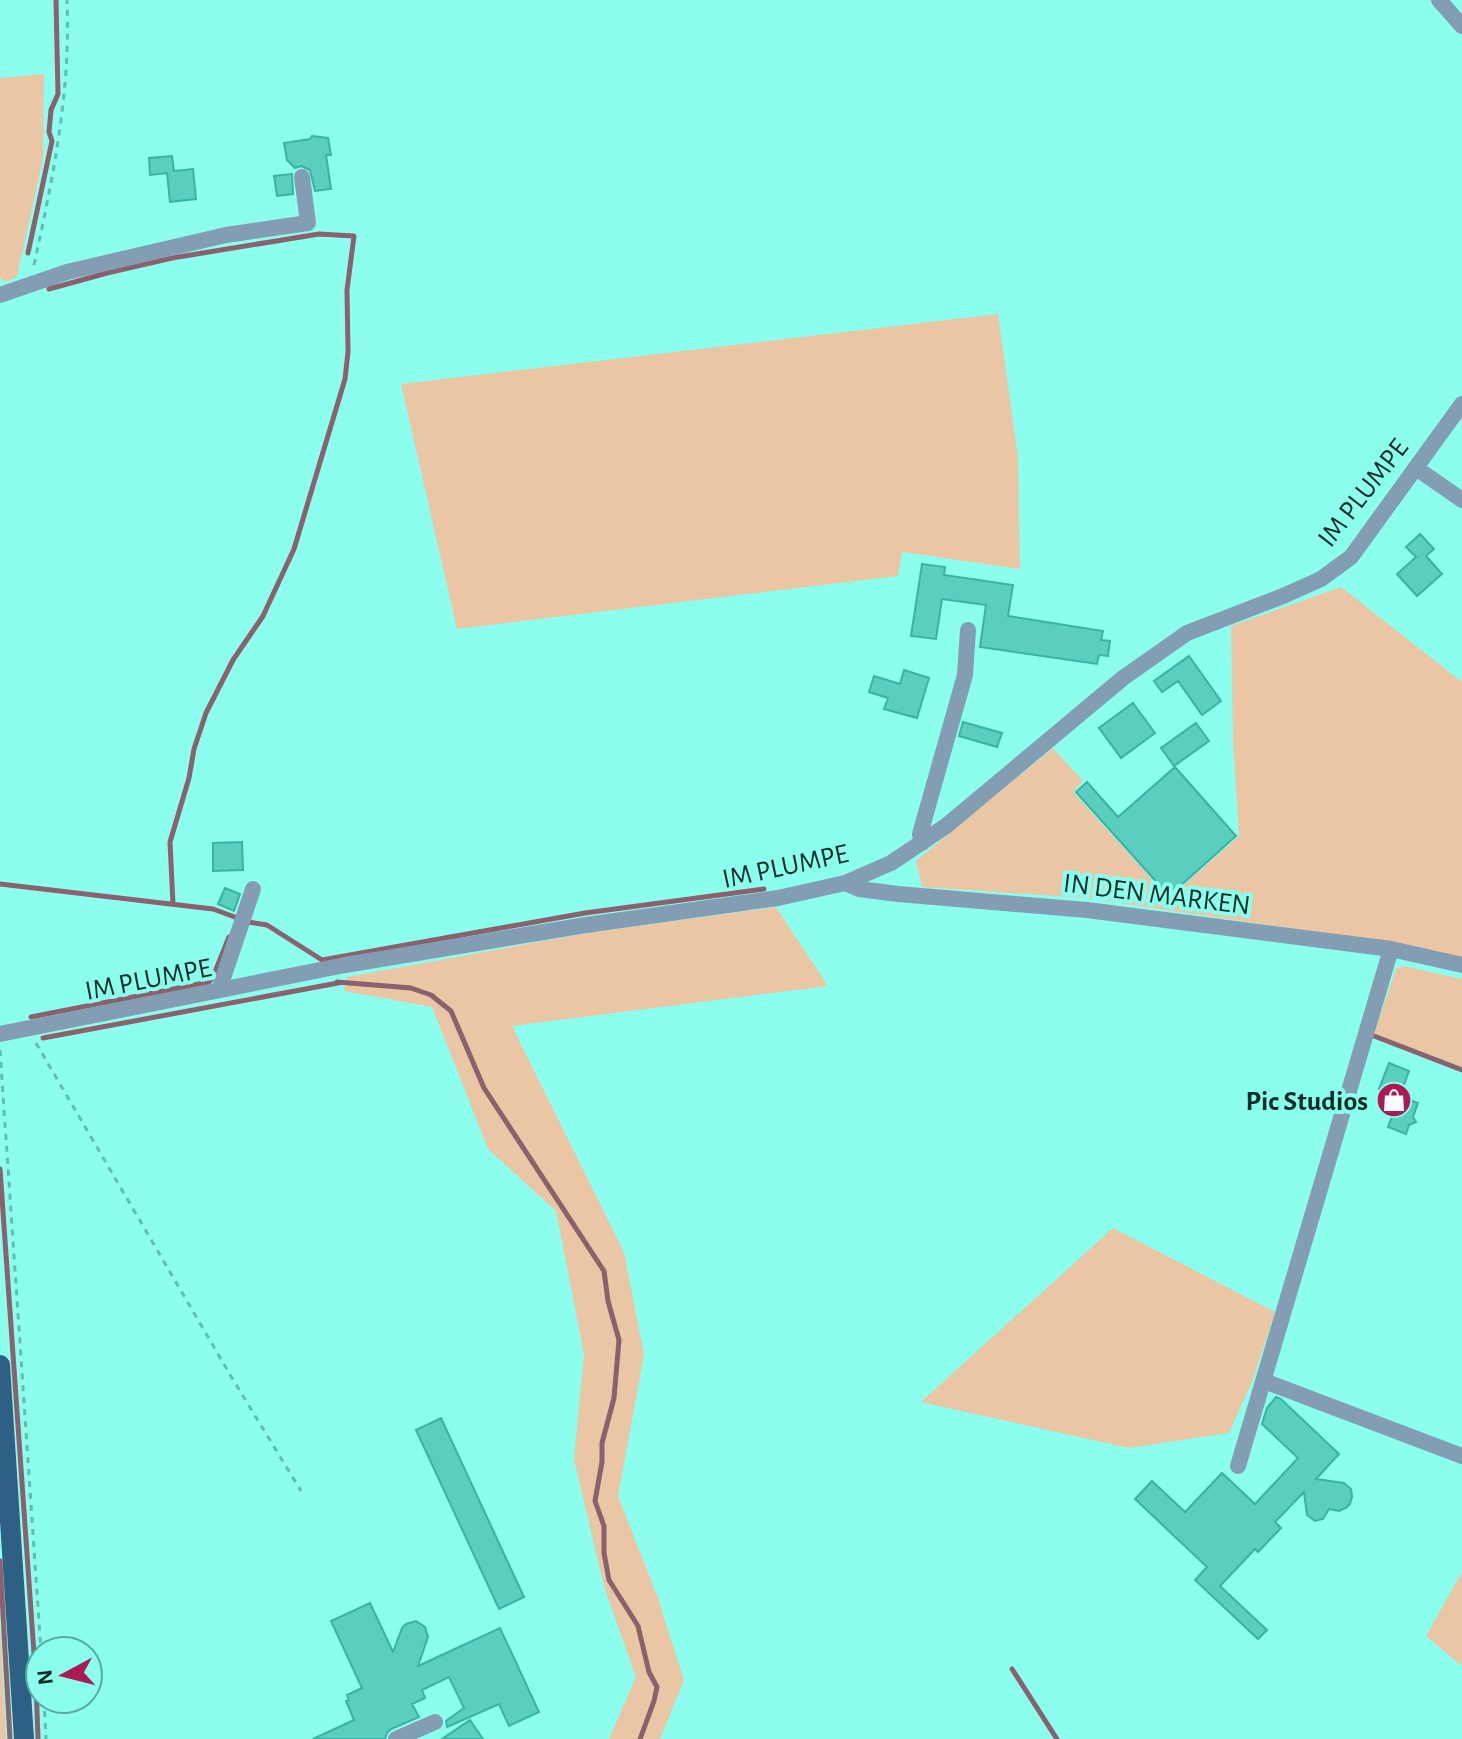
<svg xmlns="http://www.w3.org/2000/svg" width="1462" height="1739" font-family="'Alegreya Sans',sans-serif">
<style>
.green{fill:#eac6a5}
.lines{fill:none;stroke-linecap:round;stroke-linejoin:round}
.stream{stroke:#8a616d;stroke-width:5}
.building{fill:#5acebf;stroke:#39b3a4;stroke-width:2}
.path{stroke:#62bdb0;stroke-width:3;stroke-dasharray:6 6;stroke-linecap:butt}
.minor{stroke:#839db3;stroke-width:16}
.major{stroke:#2e6086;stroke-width:20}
.labels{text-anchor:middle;stroke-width:8;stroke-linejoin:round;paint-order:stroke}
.street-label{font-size:28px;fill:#062d28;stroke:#8bfeed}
.poi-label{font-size:28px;font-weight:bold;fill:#062d28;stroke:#8bfeed;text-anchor:end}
</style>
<rect width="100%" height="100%" fill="#8bfeed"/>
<path class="green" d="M44,74l-1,84 -26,119 -13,5 -4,-5v-199z
M998,314l20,143 2,112 -118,-17 -4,24 -441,53 -56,-245z
M1341,587l121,95v276l-71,-15 -306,-45 -163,-11 -6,-26 137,-113 30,33 -10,11 96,106 70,-62 -6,-94 -2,-116z
M776,907l52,79 -316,40 112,226 20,103 -26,141 40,102 26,82 -24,59h-51l27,-62 -32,-90 -30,-128 10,-105 -28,-143 -68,-62 -56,-142 -88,-16 3,-14 241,-44z
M1403,966l59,13v88l-88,-33 22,-65z
M1113,1228l162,84 -23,70 -23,51 -100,15 -208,-46z
M1462,1572v94l-36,-30z
M0,1623l6,116h-6z"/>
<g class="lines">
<path class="stream" d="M28,253l24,-112 -3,-9 2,-22 7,-16 -2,-94
M49,289l58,-16 65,-15 147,-24 35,2 -7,54 1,62 -3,27 -51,170 -31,67 -30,44 -27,53 -12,36 -5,29 -19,64 3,62
M0,884l213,25 27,10
M248,922l19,3 55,35 1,2
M322,960l263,-47 179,-24
M337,982l74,6 20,7 20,16 33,77 120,183 4,30 11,39 -5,58 -12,45v19l-7,39 9,25v27l5,27 29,46 11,46 8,15 -3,14 -14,38
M31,1017l178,-35 4,-5 16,-40
M1374,1036l88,34
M43,1038l295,-55
M0,1169l36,513 2,57
M0,1561l10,178
M1012,1669l45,70"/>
</g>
<path class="building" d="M312,136l16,2 3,17h-5l5,34 -16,2 -5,-21 -9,-4 -6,2 -8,-8 -3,-17 26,-4z
M172,156l2,15 19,-2 3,30 -26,3 -3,-29 -17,2 -1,-17z
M292,174l1,20 -16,2 -3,-20z
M1420,534l14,15 -8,7 16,18 -25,22 -20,-22 19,-17 -10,-10z
M922,564l23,3 -1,8 69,10 -5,31 95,15 -2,9 9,1 -2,15 -9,-1 -2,9 -117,-17 6,-42 -44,-6 -6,40 -25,-3z
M1189,656l32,45 -19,14 -24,-34 -16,11 -8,-11z
M904,670l25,8 -12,40 -33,-9 4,-11 -19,-6 5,-16 26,8z
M1133,703l22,30 -34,25 -22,-30z
M963,722l39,11 -5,14 -38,-11z
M1196,723l13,18 -35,25 -13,-18z
M1175,767l61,69 -67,60 -93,-104 11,-10 31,35z
M242,842l1,28 -30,1v-28z
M225,888l15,6 -6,17 -16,-7z
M1389,1063l20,8 -9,25 18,7 -5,14 3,5 -7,3 -3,9 -18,-7 5,-13 -7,-3 7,-17 -14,-5z
M1276,1397l5,2 58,55 -23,25 28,4 7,6 1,8 -2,7 -4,4 -7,3 -10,-2 -6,10 -8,2 -8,-6 -3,-23 -29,30 6,6 -23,24 -3,-3 -35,37 47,44 -9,9 -63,-59 12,-13 -72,-68 17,-18 33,31 37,-39 33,31 43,-46 -36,-34 5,-16z
M441,1418l83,179 -25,12 -83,-179z
M370,1603l23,49 9,-24 4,-4 10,-3 9,6 3,10 -10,29 82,-38 39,84 -30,14 -10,-22 -52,23 -1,-6 18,-13 -15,-31 -27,13 3,8 -13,6 7,13 -28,12 -4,4 -2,6h-72l41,-19 -8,-19 3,-1 -2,-5 15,-7 -31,-67z
M470,1720l13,19h-41z"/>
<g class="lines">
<path class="path" d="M34,265c19,-87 37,-175 33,-265
M36,1043l196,335 69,113
M0,1050l41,601
M44,1699l2,40"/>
<path class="minor" d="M1439,0l23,26
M0,295l67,-23 159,-37 82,-12 -6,-46
M1416,468l46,32
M922,843l-2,-9 45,-159 3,-45
M845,883l14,6 39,5 189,16 304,39 71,16
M219,990l34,-101
M0,1034l345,-69 241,-40 192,-27 67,-15 46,-20 55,-37 177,-148 64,-45 96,-37 38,-17 30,-22 111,-153
M1264,1381l198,75
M1238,1466l153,-517
M396,1739l39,-17"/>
<path class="major" d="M0,1365l24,374"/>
</g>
<defs>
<symbol id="shop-disc" viewBox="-11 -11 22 22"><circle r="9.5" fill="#aa1b55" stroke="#8bfeed"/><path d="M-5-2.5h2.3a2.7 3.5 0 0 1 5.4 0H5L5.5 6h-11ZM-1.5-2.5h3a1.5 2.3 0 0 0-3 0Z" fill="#fff"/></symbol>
</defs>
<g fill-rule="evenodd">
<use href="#shop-disc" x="1374" y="1080" width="40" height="40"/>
</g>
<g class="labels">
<g class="street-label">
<text transform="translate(1362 492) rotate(-52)" y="10">IM PLUMPE</text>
<text transform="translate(785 865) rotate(-12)" y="10">IM PLUMPE</text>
<text transform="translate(1157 893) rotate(7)" y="10">IN DEN MARKEN</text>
<text transform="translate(148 978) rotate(-11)" y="10">IM PLUMPE</text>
</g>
<g class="poi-label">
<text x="1368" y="1110">Pic Studios</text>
</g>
</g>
<g transform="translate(64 1675) rotate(263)"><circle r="38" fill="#8bfeed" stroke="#56aa9e" stroke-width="2"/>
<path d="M0-6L14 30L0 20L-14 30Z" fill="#aa1b55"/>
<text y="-12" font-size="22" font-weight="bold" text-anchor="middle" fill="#062d28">N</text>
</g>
</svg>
